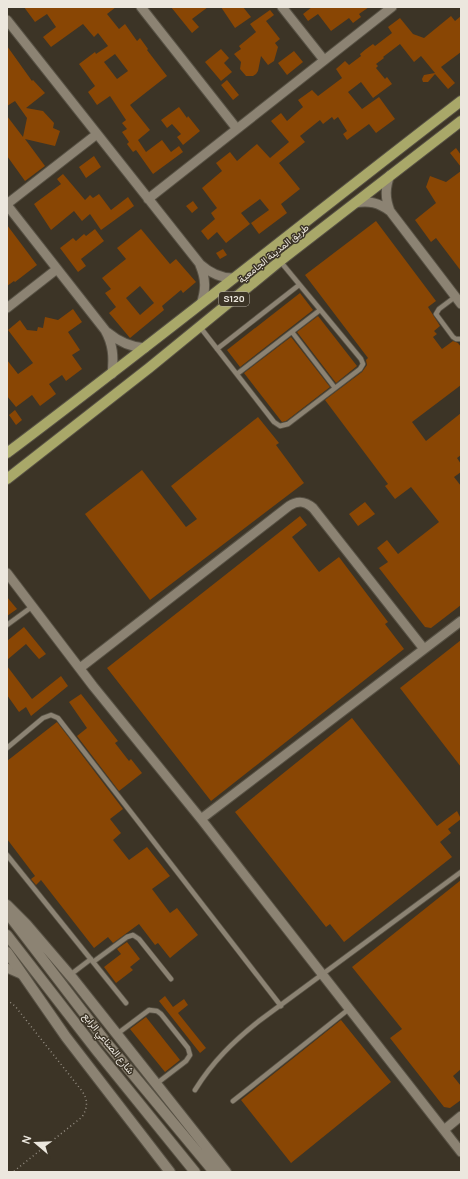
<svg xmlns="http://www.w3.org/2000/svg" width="468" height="1179" font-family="Manrope,Vazirmatn,sans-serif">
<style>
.building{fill:#894604;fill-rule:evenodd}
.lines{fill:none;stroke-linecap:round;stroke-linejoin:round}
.lane-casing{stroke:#575144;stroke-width:6}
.street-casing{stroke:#575144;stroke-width:11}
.secondary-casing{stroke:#575144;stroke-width:12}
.primary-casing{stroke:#575144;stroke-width:12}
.path{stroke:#948d82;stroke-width:1.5;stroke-dasharray:1 3;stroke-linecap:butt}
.lane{stroke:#8c8373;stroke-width:4.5}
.street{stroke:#8c8373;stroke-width:9}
.secondary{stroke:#8c8373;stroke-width:10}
.primary{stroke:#a9a869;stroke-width:10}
.labels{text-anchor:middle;stroke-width:3;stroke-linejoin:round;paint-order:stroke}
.shield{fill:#3c3426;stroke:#b7b1a7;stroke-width:1}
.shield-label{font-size:9px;font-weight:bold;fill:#ece7de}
.street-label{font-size:10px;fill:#ece7de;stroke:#3c3426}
</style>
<rect width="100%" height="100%" fill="#3c3426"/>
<path class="building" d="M24,7h92l-9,7 12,15 6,-5 12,17 3,-3 8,11 -1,1 20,26 -37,29 20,25 -12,10 8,12 16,-12 9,12 8,-6 4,6 -30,22 -17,-24 -3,2 -6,-8 2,-2 -7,-10 5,-3 -5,-6 4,-3 -16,-24 -13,9 -9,-13 7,-6 -16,-22 16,-12 1,2 12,-8 -10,-13 -4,4 -11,-13 -32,23 -8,-10 13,-10 -9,-13 -12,8zM115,54l13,17 -11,8 -13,-17z
M171,7h37l-16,12 7,8 -7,6z
M221,7h22l8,10 -16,11z
M312,7h57l-10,7 2,3 -8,6 -4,-5 -18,13 -13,-17 -10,7 -5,-7z
M270,10l4,5 -8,6 14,18 -5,4 3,4 -4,14 -6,4 -7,-9 -3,15 -2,3 -3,2h-7l-6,-7 1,-7 -7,-8 7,-5 -2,-3 17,-14 -6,-8z
M451,16l4,5 6,-5v36l-20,15 14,16 -7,6 -13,-15 -7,8h-5l-1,-3 2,-4 11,-2 -14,-17 -7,6 -14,-18 -17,13 1,1 -8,6 2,2 -2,2 9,11 2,-2 5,7 -19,14 -12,-16 -13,10 14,17 17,-12 16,22 -19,14 -7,-9 -22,16 -4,-6 4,-3 -9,-14 -4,3 -2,-3 -9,7 -3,-4 -20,16 5,6 -26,21 21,26 -19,15 6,9 -28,21 -8,-11 18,-13 -9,-11 -19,14 9,11 -24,19 -9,-11 -9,8 -7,-9 14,-12 -4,-6 6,-5 -15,-20 20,-17 -6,-8 14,-11 7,9 20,-17 13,14 19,-16 -18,-21 10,-8 6,8 16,-14 -5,-7 14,-10 6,6 24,-18 -6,-9 9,-8 4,4 12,-9 -1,-2 6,-5 7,-5 2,2 17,-13 -4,-6 12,-9 13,16 11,4z
M7,46l25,35 1,-1 12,13 -19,15 17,3 11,12 -1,5 7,3 -5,15 -30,-7 20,27 -20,15 -18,-25v-40l16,21 4,-19 -12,-17 -8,5z
M221,49l8,9 -5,5 8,9 -11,9 -16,-19z
M294,51l9,11 -16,13 -9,-12z
M227,80l12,15 -6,5 -12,-15z
M179,107l8,11 1,-2 12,15 -17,14 -6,-8 4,-3 -9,-10 -5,4 -6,-8z
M456,148l5,7v12l-11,-14z
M94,156l7,11 -15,11 -7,-11z
M461,171v100l-25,-33 -5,4 -16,-22 21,-17 -10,-16 4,-11 16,6z
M63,174l22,26 5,-5 3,3 6,-4 12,16 17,-13 6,9 -33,24 -11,-16 -8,7 -8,-10 -23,19 -17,-26 27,-20 -4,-5z
M193,201l5,7 -6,5 -6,-7z
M376,221l60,80 -8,6 12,19 -6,5 3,3 -4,3 9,12 11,-8 5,2 3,4v38l-49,37 14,19 35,-28v42l-4,3 4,6v8l-7,5 7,9v119l-30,23 -6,-1 -46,-59 9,-6 -11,-14 10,-8 11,14 41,-32 -28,-35 -16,12 -10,-13 3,-2 -63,-84 37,-28 5,-7 -1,-5 2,-2 -63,-83z
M7,225l30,40 -22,17 -1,-1 -7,5z
M95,229l9,12 -23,18 5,7 -8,6 -18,-24 13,-10 3,3 8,-7 2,2z
M141,229l29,35 6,-5 20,23 -13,11 -2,-3 -19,16 2,4 -34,28 -21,-25 7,-6 -11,-14 6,-4 -9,-11 24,-19 -9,-11zM140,286l14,17 -14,12 -14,-17z
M223,249l4,6 -7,4 -4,-6z
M300,293l13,17 -73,57 -13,-17z
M73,309l9,13 -14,10 12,18 -8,5 10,14 -16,12 -4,-6 -13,9 7,10 -16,12 -8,-11 -16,12 -9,-11v-36l11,14 15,-11 -25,-33 12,-10 7,10 10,1 1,-4 5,1 2,-11 13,3z
M318,316l39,50 -21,17 -39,-51z
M291,337l39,50 -44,34 -4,1 -38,-49z
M15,410l7,10 -6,5 -7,-10z
M258,417l21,26 -3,2 28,38 -154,117 -65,-86 57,-44 44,57 11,-8 -26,-33z
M365,502l10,12 -17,12 -9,-12z
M300,516l7,9 -15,12 27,35 20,-15 49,65 -3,2 19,25 -193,152 -104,-133z
M7,597l10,12 -10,7z
M24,627l22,27 -7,5 -13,-15 -19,16v-19z
M461,640v127l-61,-79z
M7,666l25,33 29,-23 7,10 -37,30 -5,-9 -7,5 -12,-17z
M81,694l37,47 -3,2 14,18 2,-2 11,14 -23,18 -42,-55 10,-8 -18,-26z
M352,718l85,108 20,-15 4,8 -13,10 3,4 -11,9 12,15 -108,85 -14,-18 -4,3 -91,-115z
M57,722l66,87 -13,10 11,14 -8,7 16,20 18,-13 23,29 -18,13 18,24 7,-5 21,27 -28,23 -12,-15 -3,2 -16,-21 -26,19 -5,-6 -14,11 -53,-68 -5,5 -5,-6 4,-3 -28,-37v-78z
M461,880v189l-8,7 8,10v14l-11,8 -6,-1 -54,-69 12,-9 -50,-62z
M127,942l13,17 -10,8 3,3 -17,13 -12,-16 17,-13 -4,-5z
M165,996l8,11 11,-8 4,6 -10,8 28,35 -6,5 -41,-52z
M146,1017l34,43 -15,12 -35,-43z
M341,1020l50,62 -100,81 -50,-63z"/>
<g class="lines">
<defs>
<path id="lane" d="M455,297l-16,12 -3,5 17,23 3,2h5
M200,327l74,95 6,4 8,-2 72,-55 3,-5 -2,-5 -81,-98
M292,332l43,56
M217,349l82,-64
M237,374l83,-64
M7,625l26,-19
M7,748l36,-30 8,-3 7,3 223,288
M7,855l119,148
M93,962l34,-25 6,-2 6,4 32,40
M70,975l21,-16
M117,1034l32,-24 8,1 4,3 27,34 2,7 -4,6 -30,23
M195,1090c18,-29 38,-48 64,-69l202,-149
M233,1101l116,-92"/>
<path id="street" d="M141,7l96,122
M282,7l42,53
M7,20l193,244c10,9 20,14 33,14
M148,199l244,-192
M355,203c14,-3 24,0 35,8l71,93
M7,204l90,-70
M7,205l98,125c8,14 9,27 7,44
M390,211c-5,-13 -5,-23 0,-36
M200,265c6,14 6,25 1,39
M7,308l50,-39
M107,332c12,10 23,15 38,16
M7,573l86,113 108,133 260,333
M80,668l209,-162c9,-6 16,-5 24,2l111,141
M201,819l260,-198
M7,968l16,7
M444,1130l17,-14"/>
<path id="secondary" d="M7,905l19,19 48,56 152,192
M8,914l98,128 108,130
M7,935l90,116 98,121
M7,952l59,85 104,135"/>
<path id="primary" d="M7,453c153,-115 302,-235 454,-352
M7,479l142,-111 131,-107 181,-140"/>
</defs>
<use href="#lane" class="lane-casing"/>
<use href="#street" class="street-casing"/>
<use href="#secondary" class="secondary-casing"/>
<use href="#primary" class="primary-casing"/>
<path class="path" d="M7,1000l8,6 67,85c6,9 6,16 0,26l-69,55"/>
<use href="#lane" class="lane"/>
<use href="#street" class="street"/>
<use href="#secondary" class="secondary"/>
<use href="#primary" class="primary"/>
</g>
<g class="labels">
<rect class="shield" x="219" y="292" width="30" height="14" rx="3"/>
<g class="shield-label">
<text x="234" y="302">S120</text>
</g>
<g class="street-label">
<text transform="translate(273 253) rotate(-39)" y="4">طريق المدينة الجامعية</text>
<text transform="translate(109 1043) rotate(51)" y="4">شارع الصناعي الرابع</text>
</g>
</g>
<rect width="468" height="1179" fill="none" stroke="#ece7de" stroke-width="16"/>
<g transform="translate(36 1143) rotate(289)" stroke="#3c3426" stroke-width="3" paint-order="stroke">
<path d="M0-3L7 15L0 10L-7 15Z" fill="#ece7de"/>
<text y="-6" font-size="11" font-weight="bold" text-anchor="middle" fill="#ece7de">N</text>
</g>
</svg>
